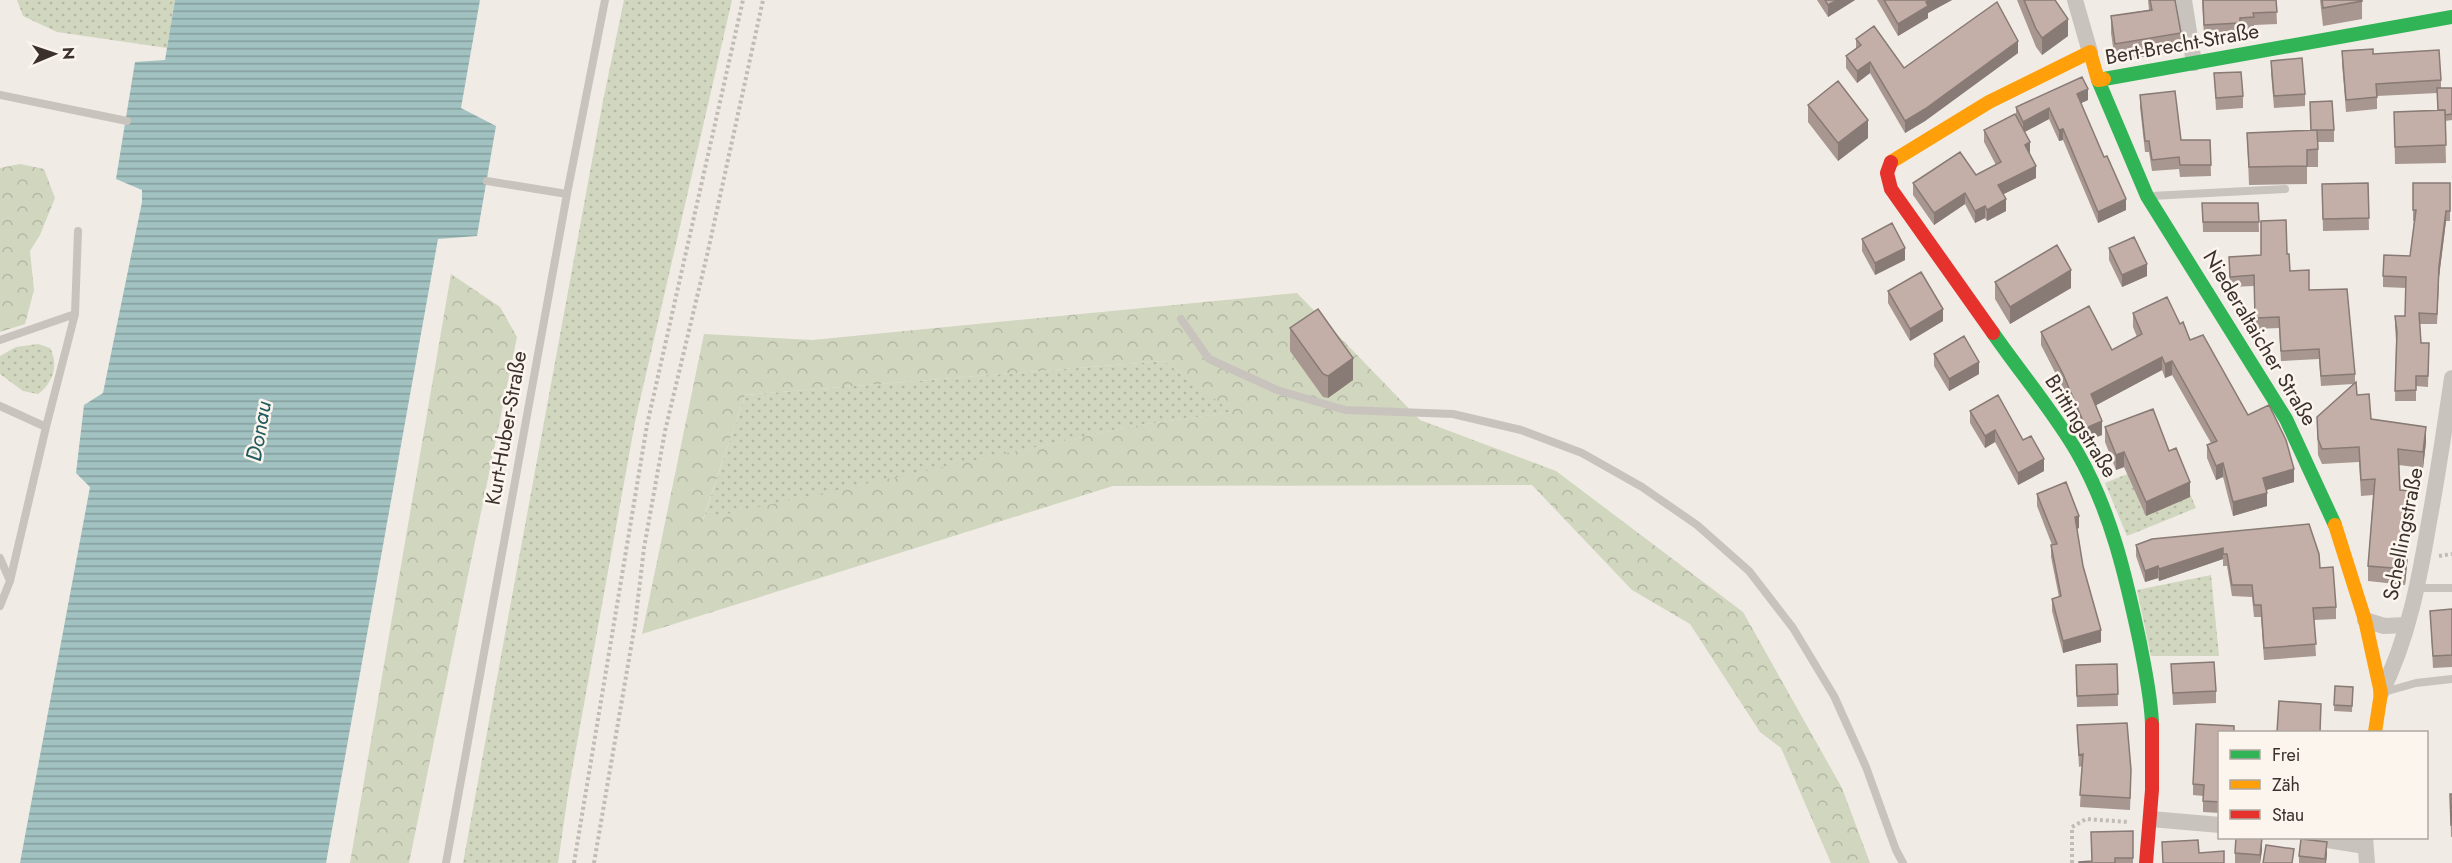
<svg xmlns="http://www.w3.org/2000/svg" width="2452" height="863" font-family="Jost,sans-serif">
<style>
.grass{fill:url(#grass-dots)}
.forest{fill:url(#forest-crowns);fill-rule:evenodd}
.water{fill:url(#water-rules)}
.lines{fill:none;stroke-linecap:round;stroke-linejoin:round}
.path{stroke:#c2bbb6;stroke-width:4;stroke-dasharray:3 3;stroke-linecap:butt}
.lane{stroke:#c9c3be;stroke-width:8}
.street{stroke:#c9c3be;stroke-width:16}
.fast{stroke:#30b455;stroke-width:14}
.slow{stroke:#ff9f0a;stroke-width:14}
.jam{stroke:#e5322d;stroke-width:14}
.wall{fill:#a89690}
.shaded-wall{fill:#887a75}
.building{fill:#c3afa7;stroke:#887a75;stroke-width:1.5}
.labels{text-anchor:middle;stroke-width:5;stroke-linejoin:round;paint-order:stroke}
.street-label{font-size:21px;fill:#3b302b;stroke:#fbf5ee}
.water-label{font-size:22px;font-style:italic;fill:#1f5a5e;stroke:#fbf5ee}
</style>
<defs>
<pattern id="grass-dots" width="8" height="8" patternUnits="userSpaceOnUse" patternTransform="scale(1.5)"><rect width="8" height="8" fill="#d1d6bf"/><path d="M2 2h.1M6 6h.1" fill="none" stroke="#b4b8a4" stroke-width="1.8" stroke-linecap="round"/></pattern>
<pattern id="forest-crowns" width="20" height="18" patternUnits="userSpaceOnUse" patternTransform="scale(1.5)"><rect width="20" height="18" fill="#d1d6bf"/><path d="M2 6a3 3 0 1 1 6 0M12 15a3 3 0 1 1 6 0" fill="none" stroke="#b4b8a4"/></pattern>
<pattern id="water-rules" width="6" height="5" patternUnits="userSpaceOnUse" patternTransform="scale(1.5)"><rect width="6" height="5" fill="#a1c2c1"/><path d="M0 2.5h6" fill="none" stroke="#849e9d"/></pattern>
</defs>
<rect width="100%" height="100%" fill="#f0ebe5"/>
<path class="grass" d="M17,0h158l-8,48 -110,-16 -34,-16z
M624,0h108l-97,422 -66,365 -11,76h-95l140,-762z
M38,344l12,4c9,17 3,35 -12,46l-15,-3 -23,-17v-18l16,-9z
M1164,361l69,51 -100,14 -430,94 42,-125z
M2174,455l22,53 -69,28 -22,-53z
M2211,575l8,81h-68l-14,-66z"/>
<path class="forest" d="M20,164l24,5 11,29 -15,37 -10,16 4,39 -9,34 -25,8v-164z
M451,274l49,33 17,30 -108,526h-59z
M1297,293l123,127 136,51 187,141 99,176 28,75h-39l-50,-115 -21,-16 -70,-108 -58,-34 -100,-105 -419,1 -471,148 62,-300 108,6zM1164,361l68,51 -99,14 -430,93 42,-124z"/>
<path class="water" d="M175,0h305l-19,108 35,18 -19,110 -39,3 -112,624h-306l70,-376 -14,-14 8,-68 19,-12 39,-191v-12l-26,-11 19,-117 30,-2z"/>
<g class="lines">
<path class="path" d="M2439,556l13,-2
M574,863l73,-438 96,-425
M594,863l41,-239 9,-76 21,-117 43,-180 55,-251
M2072,863v-36l14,-8 43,3"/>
<path class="lane" d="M0,95l127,26
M487,181l80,13
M2151,196l134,-7
M1181,319l28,40 68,31 68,20 108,4 68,16 61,23 60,34 55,38 52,46 44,57 41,68 32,71 30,83 7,13
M0,340l75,-26
M0,406l46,21 -36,154 -10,25
M46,427l29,-113 3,-83
M0,558l10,23
M2417,588h35
M2384,692l32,-9 36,-4
M446,863l121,-669 38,-194"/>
<path class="street" d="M2075,0l15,52
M2184,0l10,63
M2365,620l19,6 23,-1
M2381,693c27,-53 38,-112 48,-171 9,-48 16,-96 23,-144
M2151,819l69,6
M2315,838l50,8
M2365,838l2,25"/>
<path class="fast" d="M2104,79l348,-62
M2098,80l49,116 139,223 49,106
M1993,333c27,39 60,78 84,119 34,59 49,125 63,191 5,27 11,53 12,81"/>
<path class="slow" d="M1891,162l98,-60 101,-50 8,28 6,-1
M2335,525l30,95 16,73 -6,39"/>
<path class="jam" d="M1891,162l-4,11 4,16 102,144
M2146,863l6,-73v-66"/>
</g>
<path class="wall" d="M1817,0h38l-27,17z
M1877,0h75l-24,13v5l-30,18z
M2017,0h38l13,36 -26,19 -6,-8z
M2148,0h27l6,33v18l-66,10 -4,-28v-17l38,-6z
M2202,0h74l1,24 -23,1v4l-14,1v5l-36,1z
M2320,0h42v19l-39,7z
M1856,39l48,29 114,-15 -93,68 -20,12 -35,-60 -13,10 -11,-15v-12l10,-7z
M2342,51l31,3 68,26v8h11v32l-7,1 1,42 -51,1 -1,-52 44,-2 -1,-17 -60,3v13l-31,3 -4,-49z
M2271,61l34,33v12l-31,2 -3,-35z
M2214,73l29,23v12l-27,2z
M2140,95l41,45h29l1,36 -31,1 -1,-8 -27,2 -3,-19h-4l-5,-45z
M2088,100l-7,3 45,107 -28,13 -35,-83 -4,1 -10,-22 -25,13 12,46 -33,16 3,17 -19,10 -2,-3 -10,5 -10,-19 -31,21 -21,-30v-12l63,-8 20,-10 -12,-23v-12l32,-14v-9z
M2310,102l24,28v12h-16v25h-11v17l-58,1 -2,-52 64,-3z
M1808,105l60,33 -30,23 -30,-39z
M2368,183l1,47 -46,1 -1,-47z
M2413,183h37v38h-4l-7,56 -2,47h-17l1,19h8l-1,44 -12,-1v15h-21l1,-60 -1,-14v-11h10l1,-28 -23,-1v-11l27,-20 4,-35h-1z
M2202,203h56l1,29h-56z
M1862,239l43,21 -30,15 -13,-24z
M2109,248l38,28 -25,11 -13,-27z
M2287,254l3,17 19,19 46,84v9l2,12 14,24 55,23 -3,26 -24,-3 1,25 13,16 -8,79 -37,-4v-15l5,-71 -12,1 -2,-34 -37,2 -4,-9 -1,-38 36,-33 -32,2 -2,-27 -38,2 -2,-33 -24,1 -1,-43 -24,1 -1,-30z
M1995,282l76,6 -61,36 -15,-25z
M1888,291l55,30 -33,20 -22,-38z
M2133,313l47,11 10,16 58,75 46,67 -28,8 1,16 -34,10 -10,-39 -7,3 -9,-22v-13l4,-2 -39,-68 -7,3 -3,-8 -66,35 6,30 -16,6 -23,-53 -22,-43v-13l71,18 25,-13 -4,-10z
M1290,328l63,52 -25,18 -5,-1 -33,-46z
M1934,354l45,20 -30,17 -15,-25z
M1970,411l53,29 21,31 -26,14 -23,-43 -10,6 -15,-25z
M2105,427l64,24 21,46 -44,19 -22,-49 -8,3 -11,-28z
M2037,494l42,34 -2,1 6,37 18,76 -38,11 -11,-42v-12l7,-2 -8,-40v-12h1l-15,-39z
M2152,539l168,29 16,39v12l-22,1 2,36 -52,4 -3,-43h-7l-2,-20 -20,-1 -5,-30h-4v-7l-64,22 -1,-3 -13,4 -9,-26v-11z
M2452,609v58l-19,1 -3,-57z
M2117,664l1,42 -41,1 -1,-42z
M2171,664l45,27v12l-43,2z
M2335,686l18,1 -1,25 -18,-1z
M2077,725l54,57 -1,28 -50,-3 2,-41 -3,1z
M2220,732v81l-17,-1v-16l-10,-1v-11z
M2450,794h2v43h-1z
M2133,831v32h-54l13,-2z
M2262,850l-2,13h-25v-10z
M2327,854l-1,9h-27v-7z"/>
<path class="shaded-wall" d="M1837,0h18l-27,17v-12z
M1930,0h22l-24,13v5l-30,18v-12z
M2068,19v17l-26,19v-17z
M2018,41v12l-93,68 -20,12v-12z
M1870,62v11l-13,10v-12z
M2088,89v11l-11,5v-11z
M2049,108v11l-26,14v-11z
M1868,120v18l-30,23v-18z
M2063,129v11l-4,1v-11z
M2030,142v12l-5,-9z
M2036,166v12l-38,19v-12z
M1965,193v11l-31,21v-12z
M2006,199v12l-19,10v-11z
M2126,199v11l-28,13v-11z
M1985,206v12l-10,5v-12z
M2446,211v10l-7,56 -2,47 2,-58z
M1905,248v12l-30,15v-12z
M2147,264v12l-25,11v-12z
M2071,270v18l-61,36v-17z
M1943,309v12l-33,20v-12z
M2162,357v13l-71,38v-14z
M1353,358v22l-25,18v-22z
M2172,361v14l-7,3v-14z
M1979,362v12l-30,17v-12z
M2102,421v14l-16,6v-13z
M2426,427v15l-3,26v-16z
M1995,430v12l-10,6v-12z
M2124,452v15l-8,3v-15z
M2044,459v12l-26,14v-12z
M2223,463v14l-7,3v-14z
M2294,469v13l-31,9v-13z
M2190,482v15l-44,19v-14z
M2413,491v15l-8,79v-16z
M2267,493v13l-34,10v-14z
M2079,516v12l-4,1v-12z
M2223,548v11l-64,22v-12z
M2158,566v12l-13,4v-11z
M2101,630v12l-38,11v-12z
M2262,838v12l-2,13v-8z
M2327,842v12l-1,9h-1z"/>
<path class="building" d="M1825,0h12l-9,5z
M1884,0h46l-4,2 2,4 -30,18z
M2024,0h31l13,19 -26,19 -6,-9z
M2150,0h25l6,33 -66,11 -4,-28 41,-6z
M2203,0h73l1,12 -24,1 1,4 -14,1v5l-36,2z
M2322,0h40v1l-39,7z
M1997,2l21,39 -93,68 -20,12 -35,-59 -13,9 -11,-15 15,-11 -5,-6 18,-13 30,42z
M2373,49v5l66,-4 2,30 -65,4 1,13 -31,3 -4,-49z
M2302,58l3,36 -31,2 -3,-35z
M2241,72l2,24 -27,2 -2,-25z
M2082,77l6,12 -11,5 27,63 3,-1 19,43 -28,13 -35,-83 -4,1 -10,-22 -26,14 -7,-15z
M1838,81l30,39 -30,23 -30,-38z
M2437,88h15v26l-7,1v-5h-7z
M2175,91l6,49h29l1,25h-31l-1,-8 -27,3 -3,-19h-4l-5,-46z
M2332,101l2,29h-23l-1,-28z
M2445,110l1,35 -51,2 -1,-35z
M2015,114l15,28 -5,3 11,21 -38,19 8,14 -19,11 -2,-4 -10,5 -10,-18 -31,20 -21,-30 47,-31 16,23 25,-13 -17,-32z
M2317,130l1,19 -11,1v16l-58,1 -2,-34z
M2368,183l1,35 -46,1 -1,-35z
M2413,183h37v28h-4l-7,55 -2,48 -18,-1 2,30h8l-1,33h-12v14l-21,1 2,-59 -2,-16h10l1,-39 -23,-1 1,-21 26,1 6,-46h-3z
M2202,203h56l1,19h-56z
M2286,220l1,34h2l1,17 19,-1v20l38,-1 8,85 -34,2 -2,-27 -38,2 -2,-34 -24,1 -1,-43 -24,2 -1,-20 32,-2v-34z
M1892,223l13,25 -30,15 -13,-24z
M2134,237l13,27 -25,11 -13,-27z
M2057,245l14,25 -61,37 -15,-25z
M1921,272l22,37 -33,20 -22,-38z
M2167,297l13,27 3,-2 7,18 13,-5 45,80 21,-10 17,35 8,29 -31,9 4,15 -34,9 -10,-39 -7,3 -9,-21 10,-4 -45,-80 -7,3 -3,-7 -71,37 11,27 -16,7 -23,-54 -22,-42 48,-26 23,44 30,-16 -9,-21z
M1318,309l35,49 -25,18 -5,-2 -33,-46z
M1964,336l15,26 -30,17 -15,-25z
M2356,382l1,13 12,-1 2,25 55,8 -3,25 -25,-3 2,41 13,1 -8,78 -37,-3 7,-87 -14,1 -2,-33 -37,2 -4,-10 -1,-22z
M1998,395l25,45 8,-4 13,23 -26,14 -23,-43 -10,6 -15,-25z
M2153,409l16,42 7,-3 14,34 -44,20 -22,-50 -8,3 -11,-28z
M2066,482l13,34 -4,1 8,49 18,64 -38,11 -11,-42 9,-3 -10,-51 6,-1 -20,-50z
M2309,524l10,30 1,14 13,-1 3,40 -23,1 3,36 -52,4 -3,-43h-7l-2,-20h-20l-5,-31h-4v-6l-64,21 -1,-3 -13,5 -9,-26 16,-6z
M2452,609v46l-19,1 -3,-45z
M2214,662l2,29 -43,2 -2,-29z
M2117,664l1,30 -41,2 -1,-31z
M2335,686l18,1 -1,19 -18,-1z
M2279,701l42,3 -1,28h-43z
M2127,723l4,47 -1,28 -50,-3 3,-41 -4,1 -2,-30z
M2196,724l38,2v6h-14v70l-17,-1 1,-16 -11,-1z
M2450,794h2v31h-1z
M2133,831v27h-18v5h-36v-1l13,-1 -1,-29z
M2236,837l26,1 -2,17 -25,-2z
M2301,839l26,3 -2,17 -26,-3z
M2198,840l1,13 25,-2v12h-61l-1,-21z
M2266,845l28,4 -2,14h-29z"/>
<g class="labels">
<g class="street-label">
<text transform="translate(2182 44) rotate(-10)" y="7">Bert-Brecht-Straße</text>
<text transform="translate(2260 338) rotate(59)" y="7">Niederaltaicher Straße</text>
<text transform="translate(2081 426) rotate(58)" y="7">Brittingstraße</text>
<text transform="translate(506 428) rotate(-80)" y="7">Kurt-Huber-Straße</text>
<text transform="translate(2403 534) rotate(-79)" y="7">Schellingstraße</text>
</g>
<g class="water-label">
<text transform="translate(258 431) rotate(-80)" y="8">Donau</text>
</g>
</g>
<rect x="2218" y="731" width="210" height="108" fill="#fbf5ee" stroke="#aea6a0" stroke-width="1.5"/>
<rect x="2230" y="750" width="30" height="9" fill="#30b455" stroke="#aea6a0" stroke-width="1.5"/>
<text x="2272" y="761" font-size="18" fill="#3b302b">Frei</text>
<rect x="2230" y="780" width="30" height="9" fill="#ff9f0a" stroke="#aea6a0" stroke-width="1.5"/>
<text x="2272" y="791" font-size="18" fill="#3b302b">Zäh</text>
<rect x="2230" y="810" width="30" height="9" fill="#e5322d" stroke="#aea6a0" stroke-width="1.5"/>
<text x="2272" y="821" font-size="18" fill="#3b302b">Stau</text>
<g transform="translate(54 54) rotate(88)" stroke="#fbf5ee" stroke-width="4.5" paint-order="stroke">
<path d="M0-4.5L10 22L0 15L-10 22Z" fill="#3b302b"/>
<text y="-9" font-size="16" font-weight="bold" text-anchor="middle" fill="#3b302b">N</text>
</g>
</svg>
